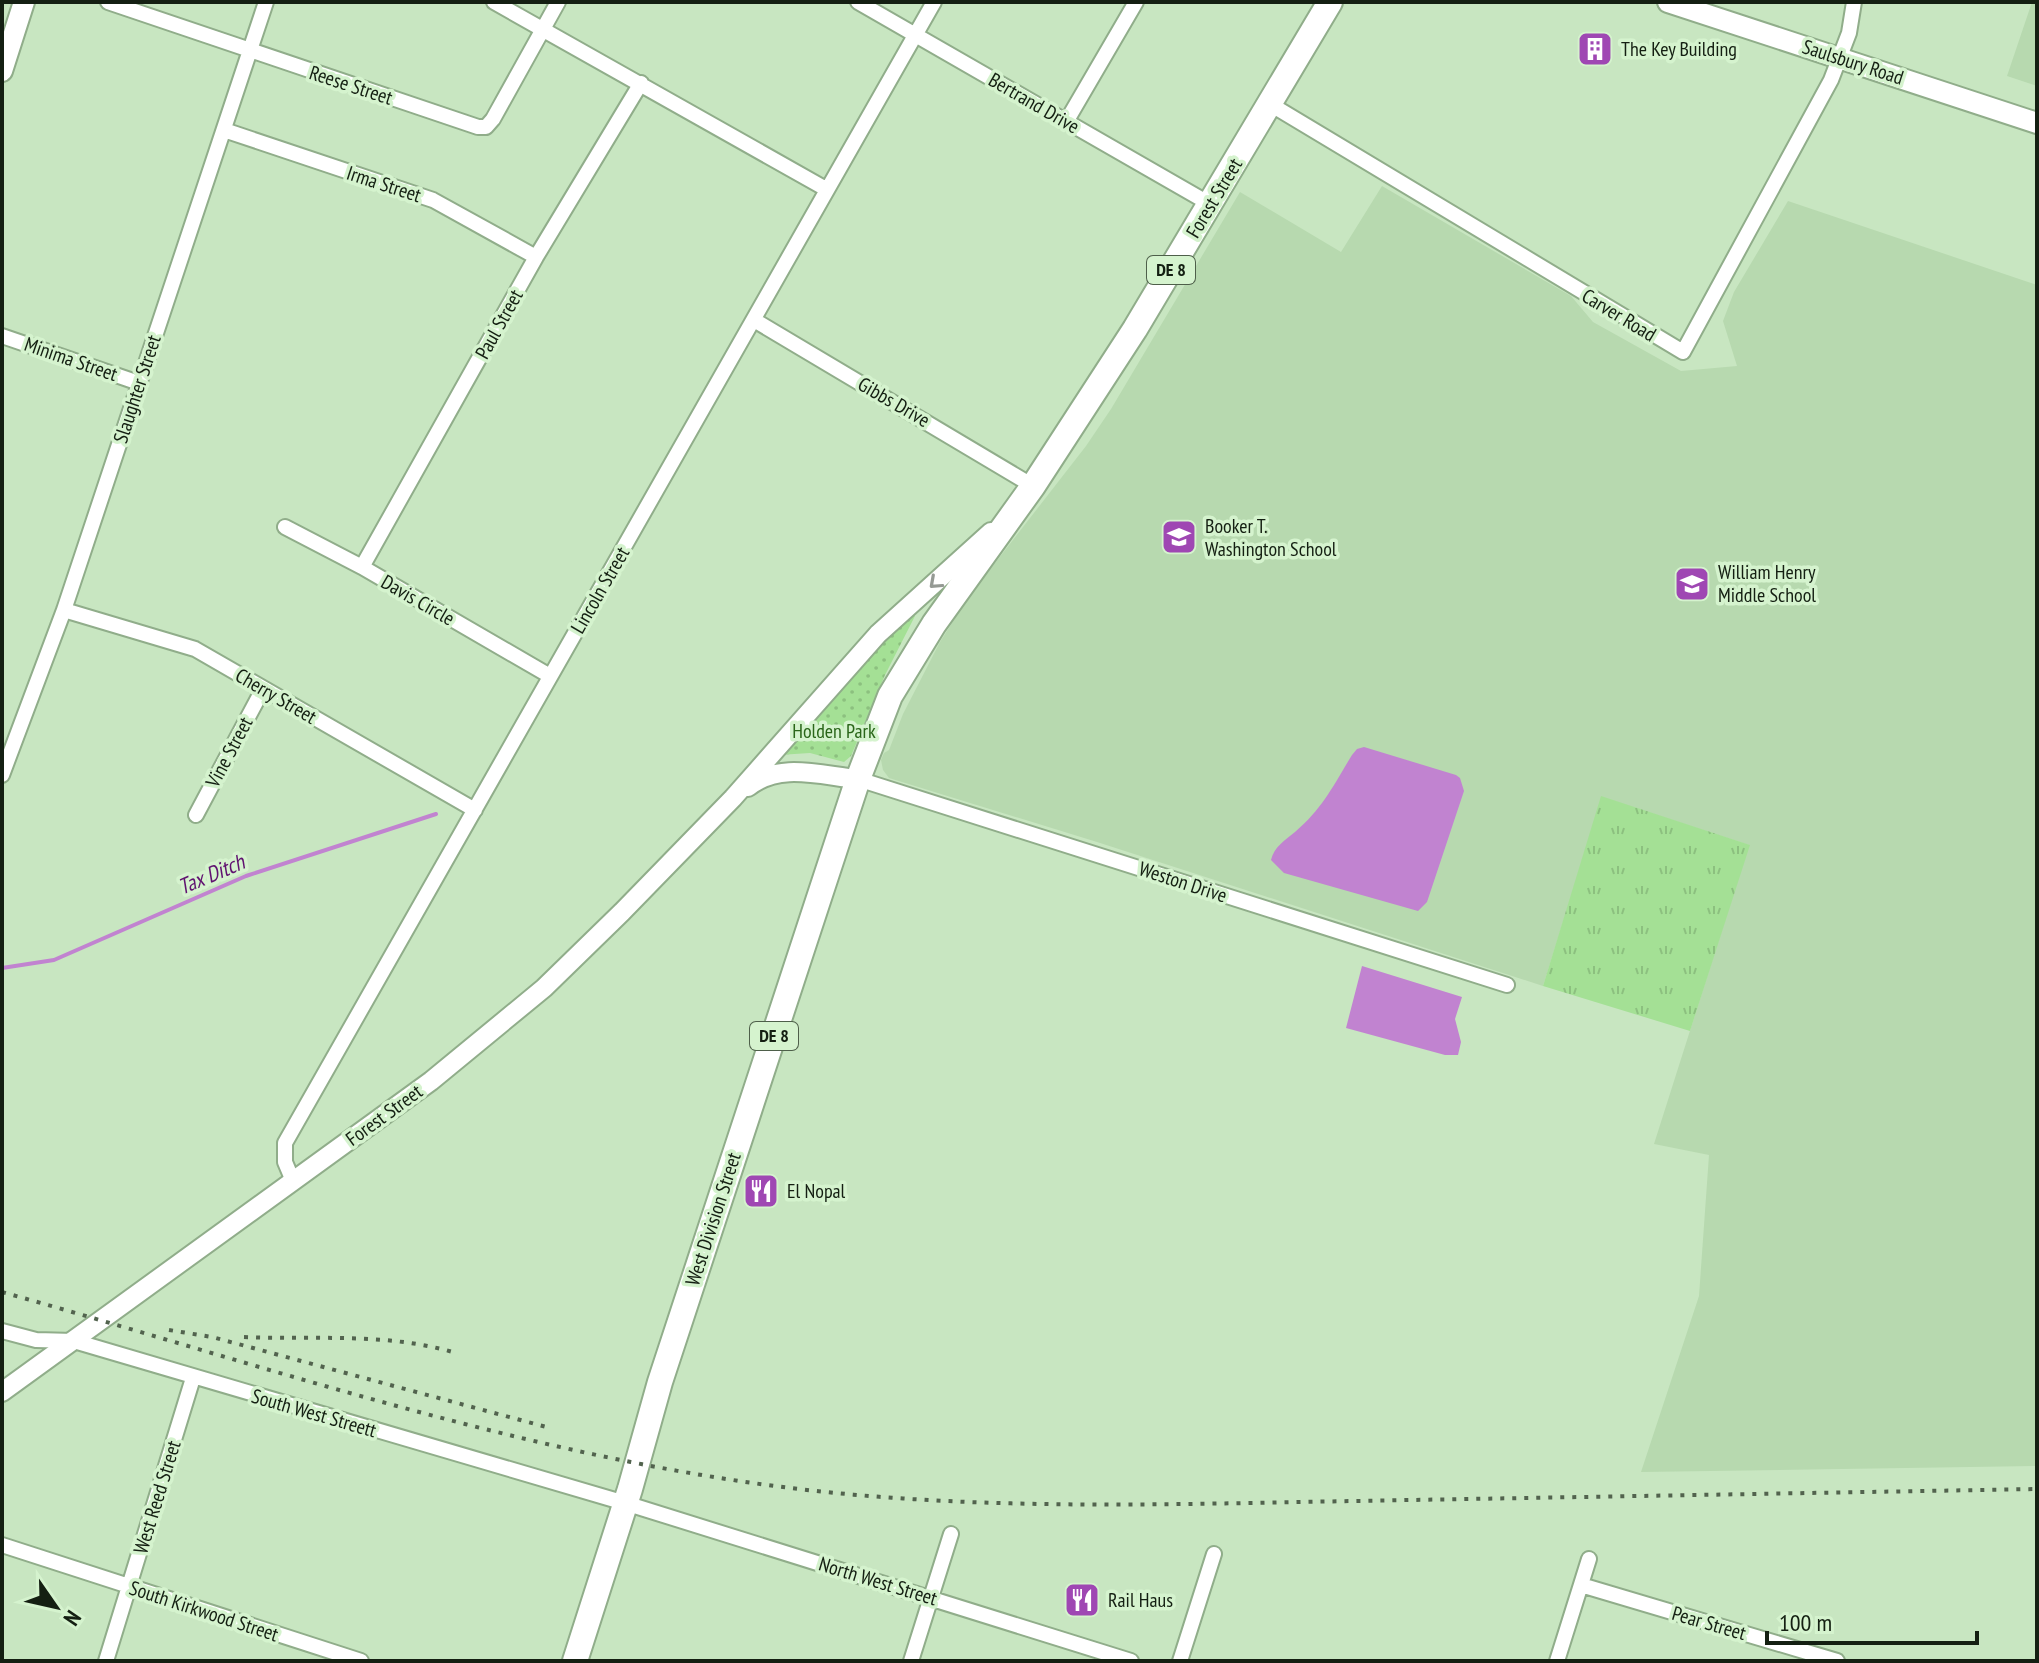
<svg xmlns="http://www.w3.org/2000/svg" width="2039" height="1663" font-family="'PT Sans Narrow',sans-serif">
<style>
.built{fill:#b7d9af}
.grass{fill:url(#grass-tufts)}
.park{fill:url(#park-dots)}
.water{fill:#c183d0}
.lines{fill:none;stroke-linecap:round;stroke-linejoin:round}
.stream{stroke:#c183d0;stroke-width:4}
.minor-casing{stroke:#90ad8a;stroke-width:18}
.tertiary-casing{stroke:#90ad8a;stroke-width:22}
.secondary-casing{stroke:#90ad8a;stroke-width:24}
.trunk-casing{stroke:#90ad8a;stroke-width:28}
.minor{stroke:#fff;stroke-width:14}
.tertiary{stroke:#fff;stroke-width:18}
.secondary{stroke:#fff;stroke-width:20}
.trunk{stroke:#fff;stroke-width:24}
.rail{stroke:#52634e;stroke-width:4;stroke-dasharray:4 8;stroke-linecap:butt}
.oneway{stroke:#959a94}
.labels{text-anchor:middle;stroke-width:7;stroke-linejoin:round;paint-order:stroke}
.shield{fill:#d5f3ce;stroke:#4e5f4a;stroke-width:2}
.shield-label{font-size:18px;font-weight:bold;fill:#141f12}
.poi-label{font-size:20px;fill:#141f12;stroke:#d5f3ce;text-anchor:start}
.street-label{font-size:20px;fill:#141f12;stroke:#d5f3ce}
.park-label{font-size:20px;fill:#2a6619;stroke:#d5f3ce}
.water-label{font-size:22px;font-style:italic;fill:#601270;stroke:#d5f3ce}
</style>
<defs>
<pattern id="grass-tufts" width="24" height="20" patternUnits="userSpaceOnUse" patternTransform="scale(2)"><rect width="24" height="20" fill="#a4e095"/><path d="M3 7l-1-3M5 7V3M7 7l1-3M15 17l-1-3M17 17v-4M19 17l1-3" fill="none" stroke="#8cc07f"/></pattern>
<pattern id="park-dots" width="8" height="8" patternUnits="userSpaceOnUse" patternTransform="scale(2)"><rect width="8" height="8" fill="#a4e095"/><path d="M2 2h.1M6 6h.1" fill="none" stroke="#8cc07f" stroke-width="1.8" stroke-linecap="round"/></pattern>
</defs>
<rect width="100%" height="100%" fill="#c8e6c1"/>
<path class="built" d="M2032,2h5v84l-30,-10z
M1382,186l189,110 22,26 88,49 56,-5 -14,-45 11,-29 54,-91 249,84v1181l-396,6 58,-176 10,-141 -55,-11 95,-299 -147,-48 -59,189 -446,-144 -208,-64 -6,-8 -2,-10 3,-7 5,-3 14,-36 37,-72 27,-43 119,-153 25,-37 129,-217 101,60z"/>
<path class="grass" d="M1601,796l149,49 -60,186 -147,-45z"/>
<path class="park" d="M910,614l5,2 -30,59 -34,81 -7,6 -34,-9 -31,2z"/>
<path class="water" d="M1364,747l92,28 4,3 4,13 -37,111 -9,9 -134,-38 -13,-13c3,-13 14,-20 24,-28 28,-24 38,-46 57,-77l5,-6z
M1362,966l100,31 -7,22 6,23 -3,13h-13l-99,-27z"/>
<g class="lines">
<path class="stream" d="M2,968l52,-8 192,-84 190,-62"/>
<defs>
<path id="minor" d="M108,2l370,125h8l7,-8 65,-117
M494,2l332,187
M858,2l352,202
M1270,104l413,248 148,-272 18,-47 5,-31
M1066,122l70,-120
M224,130l209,70 103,57
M754,320l279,166
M2,336l137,47
M285,527l77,40 188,109
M362,567l174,-310 105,-174
M64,610l131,39 280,161
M2,775l62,-165 202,-608
M858,779l649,206
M196,815l67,-126
M293,1181l-8,-19v-19l649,-1141
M2,1331l34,9 38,1 551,162 506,158
M2,1545l359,116
M1581,1585l256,76
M106,1661l87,-283
M911,1661l40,-127
M1180,1661l34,-107
M1557,1661l32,-102"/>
<path id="tertiary" d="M748,787c32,-26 74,-11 110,-8
M2,1392l429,-311 113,-93 78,-76 111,-114 145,-164 113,-102"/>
<path id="secondary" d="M1668,2l369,121
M2,71l22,-69"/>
<path id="trunk" d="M575,1661l55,-172 30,-107 198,-603 32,-83 44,-72 99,-138 102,-157 195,-327"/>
</defs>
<use href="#minor" class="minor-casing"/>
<use href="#tertiary" class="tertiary-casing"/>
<use href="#secondary" class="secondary-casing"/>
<use href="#trunk" class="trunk-casing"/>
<use href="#minor" class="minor"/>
<use href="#tertiary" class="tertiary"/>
<use href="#secondary" class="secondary"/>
<use href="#trunk" class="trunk"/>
<path class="rail" d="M2,1292c275,77 548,173 834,201 172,17 346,11 518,8 227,-4 455,-8 683,-12
M169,1330l43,7 338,91
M244,1337c72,3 142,-5 212,16"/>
</g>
<defs><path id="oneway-chevron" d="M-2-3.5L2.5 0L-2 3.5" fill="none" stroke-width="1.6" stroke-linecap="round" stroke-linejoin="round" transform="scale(2)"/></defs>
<use class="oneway" href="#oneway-chevron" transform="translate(935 583) rotate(138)"/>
<defs>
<symbol id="building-square" viewBox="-11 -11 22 22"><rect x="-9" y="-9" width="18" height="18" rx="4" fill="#9f47b3" stroke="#d5f3ce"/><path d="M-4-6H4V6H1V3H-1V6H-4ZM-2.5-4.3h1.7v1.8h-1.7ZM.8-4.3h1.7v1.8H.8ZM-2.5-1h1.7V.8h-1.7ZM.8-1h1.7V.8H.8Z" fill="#fff"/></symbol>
<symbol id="school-square" viewBox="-11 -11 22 22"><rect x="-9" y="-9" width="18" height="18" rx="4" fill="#9f47b3" stroke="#d5f3ce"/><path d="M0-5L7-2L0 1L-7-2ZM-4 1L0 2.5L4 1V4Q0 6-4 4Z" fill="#fff"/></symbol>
<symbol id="restaurant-square" viewBox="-11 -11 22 22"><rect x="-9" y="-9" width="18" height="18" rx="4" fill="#9f47b3" stroke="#d5f3ce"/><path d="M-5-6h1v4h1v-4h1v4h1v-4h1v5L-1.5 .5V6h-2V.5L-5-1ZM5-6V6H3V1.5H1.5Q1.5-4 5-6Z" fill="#fff"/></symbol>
</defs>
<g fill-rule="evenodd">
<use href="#building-square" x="1575" y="29" width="40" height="40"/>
<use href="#school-square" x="1159" y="517" width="40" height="40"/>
<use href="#school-square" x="1672" y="564" width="40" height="40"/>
<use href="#restaurant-square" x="741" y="1171" width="40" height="40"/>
<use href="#restaurant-square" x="1062" y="1580" width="40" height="40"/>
</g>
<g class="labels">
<g class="shield">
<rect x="1147" y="256" width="48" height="28" rx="6"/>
<rect x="750" y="1022" width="48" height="28" rx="6"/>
</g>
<g class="shield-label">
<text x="1171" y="276">DE 8</text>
<text x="774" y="1042">DE 8</text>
</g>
<g class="poi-label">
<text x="1621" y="56">The Key Building</text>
<text x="1205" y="533">Booker T.<tspan x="1205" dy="23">Washington School</tspan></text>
<text x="1718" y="579">William Henry<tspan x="1718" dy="23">Middle School</tspan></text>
<text x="787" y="1198">El Nopal</text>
<text x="1108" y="1607">Rail Haus</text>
</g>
<g class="street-label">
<text transform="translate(1853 62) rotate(18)" y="7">Saulsbury Road</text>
<text transform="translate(351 85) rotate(18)" y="7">Reese Street</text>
<text transform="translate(1034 103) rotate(30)" y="7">Bertrand Drive</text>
<text transform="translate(384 184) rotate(18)" y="7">Irma Street</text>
<text transform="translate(1214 198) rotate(-59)" y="7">Forest Street</text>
<text transform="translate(1619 315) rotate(31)" y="7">Carver Road</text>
<text transform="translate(499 324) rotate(-61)" y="7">Paul Street</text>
<text transform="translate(71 359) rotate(19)" y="7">Minima Street</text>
<text transform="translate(137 389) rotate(-72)" y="7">Slaughter Street</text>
<text transform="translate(894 402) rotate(30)" y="7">Gibbs Drive</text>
<text transform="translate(600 590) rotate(-60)" y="7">Lincoln Street</text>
<text transform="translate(418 600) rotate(30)" y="7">Davis Circle</text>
<text transform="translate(276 696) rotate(30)" y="7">Cherry Street</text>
<text transform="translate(229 752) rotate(-62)" y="7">Vine Street</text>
<text transform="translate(1183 882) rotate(18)" y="7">Weston Drive</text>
<text transform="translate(384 1115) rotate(-36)" y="7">Forest Street</text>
<text transform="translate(713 1219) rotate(-72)" y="7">West Division Street</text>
<text transform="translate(314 1413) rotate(16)" y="7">South West Streett</text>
<text transform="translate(157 1497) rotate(-73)" y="7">West Reed Street</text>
<text transform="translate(878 1581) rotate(17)" y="7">North West Street</text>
<text transform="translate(204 1611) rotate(18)" y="7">South Kirkwood Street</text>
<text transform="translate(1709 1623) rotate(16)" y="7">Pear Street</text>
</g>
<g class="park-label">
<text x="834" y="738">Holden Park</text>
</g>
<g class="water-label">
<text transform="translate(211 874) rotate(-23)" y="8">Tax Ditch</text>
</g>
</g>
<rect width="2039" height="1663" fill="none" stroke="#141f12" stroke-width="8"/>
<g transform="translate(56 1607) rotate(124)" stroke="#d5f3ce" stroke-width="6" paint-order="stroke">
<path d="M0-6L14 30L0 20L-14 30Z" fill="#141f12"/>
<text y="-12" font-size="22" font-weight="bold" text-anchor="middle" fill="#141f12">N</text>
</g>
<path d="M1767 1631v12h210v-12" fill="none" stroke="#141f12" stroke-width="4"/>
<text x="1779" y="1631" font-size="24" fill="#141f12" stroke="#d5f3ce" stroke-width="6" paint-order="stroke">100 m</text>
</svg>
